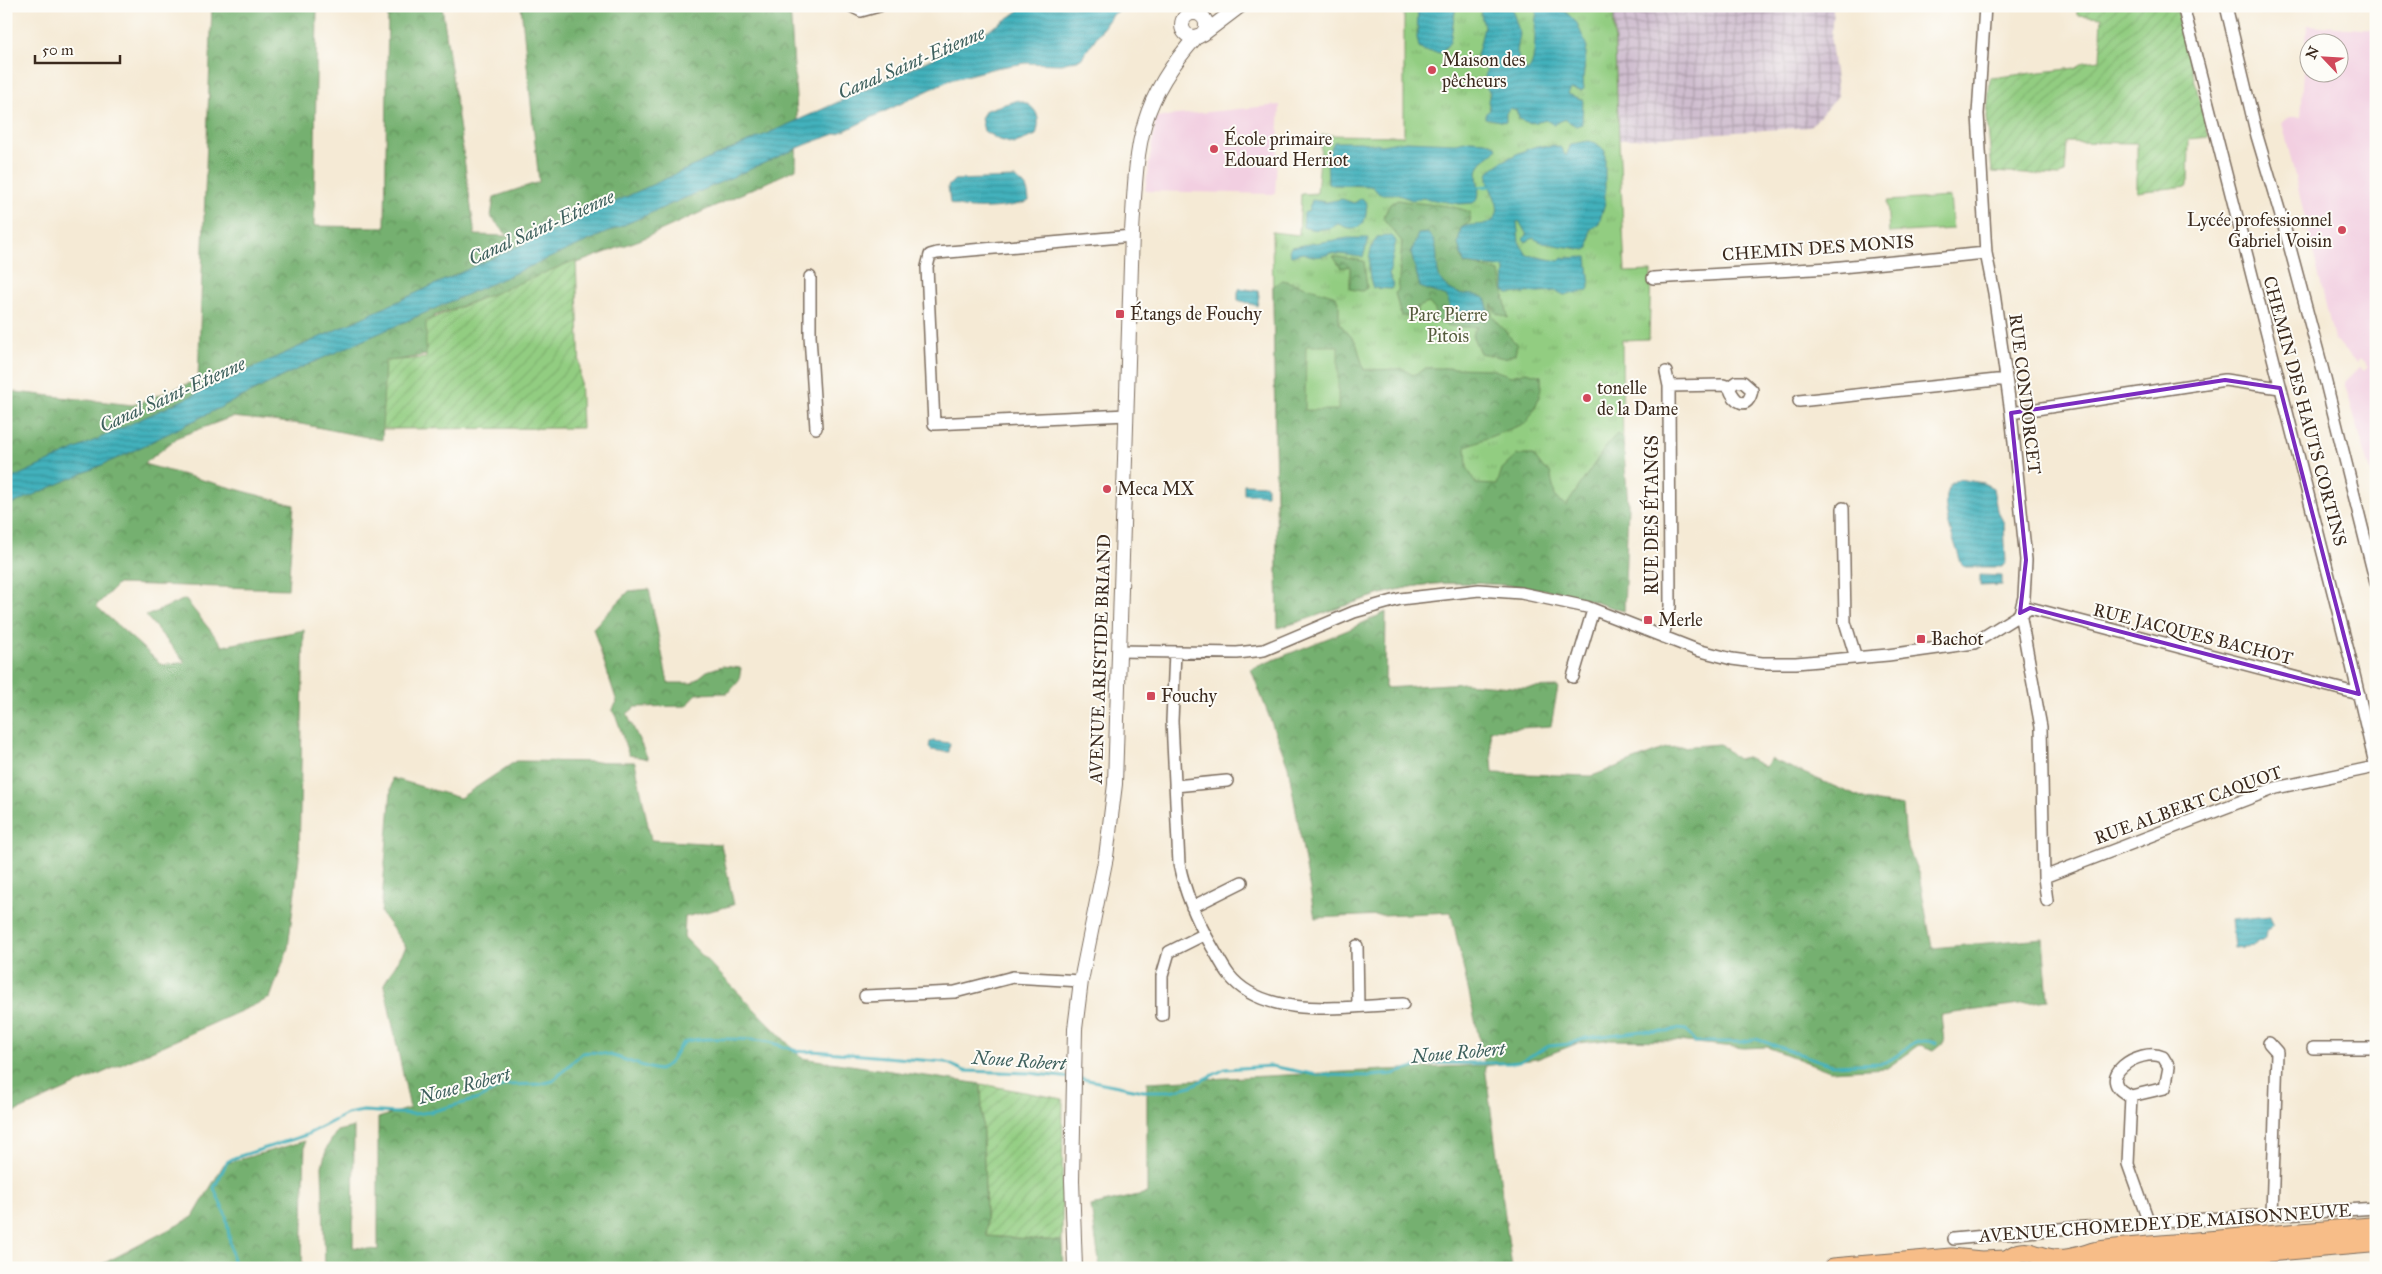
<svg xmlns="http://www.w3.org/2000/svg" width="2382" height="1274" font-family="'IM FELL Great Primer',serif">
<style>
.built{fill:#f2cfe1;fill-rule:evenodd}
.industrial{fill:url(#industrial-grid)}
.grass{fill:url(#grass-tufts);stroke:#667c50}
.forest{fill:url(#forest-crowns);stroke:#586d46}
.garden{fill:url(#garden-furrows);stroke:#667c50}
.pitch{fill:#92cd81;stroke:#667c50}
.water{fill:url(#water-rules);stroke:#3e6e6d}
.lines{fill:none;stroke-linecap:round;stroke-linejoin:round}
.stream{stroke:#42b1bc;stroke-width:3}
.minor-casing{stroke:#7c6d5e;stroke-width:14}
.tertiary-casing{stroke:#7c6d5e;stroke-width:16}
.primary-casing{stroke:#7c6d5e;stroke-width:20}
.trunk-casing{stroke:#7c6d5e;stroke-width:21}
.minor{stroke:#fff;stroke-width:11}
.tertiary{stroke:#fff;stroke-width:14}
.primary{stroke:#f7bd88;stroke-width:18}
.trunk{stroke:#f7bd88;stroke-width:19}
.marked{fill:none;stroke:#7b2cbf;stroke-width:4;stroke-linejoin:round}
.poi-dot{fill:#d1495b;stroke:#fdfcf7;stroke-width:2}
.labels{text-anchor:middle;stroke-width:4;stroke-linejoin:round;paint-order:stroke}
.poi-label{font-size:18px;fill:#3b2a1e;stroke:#fdfcf7;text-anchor:start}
.street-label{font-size:18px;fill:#3b2a1e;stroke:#fdfcf7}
.park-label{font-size:18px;fill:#555b3c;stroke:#fdfcf7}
.water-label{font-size:19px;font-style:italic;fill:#3e605d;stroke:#fdfcf7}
</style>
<defs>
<pattern id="industrial-grid" width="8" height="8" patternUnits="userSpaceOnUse" patternTransform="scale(1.25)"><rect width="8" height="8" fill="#cfbdcf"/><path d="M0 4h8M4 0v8" fill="none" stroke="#a99aa7"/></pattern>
<pattern id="grass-tufts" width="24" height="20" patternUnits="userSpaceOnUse" patternTransform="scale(1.25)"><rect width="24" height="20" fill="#92cd81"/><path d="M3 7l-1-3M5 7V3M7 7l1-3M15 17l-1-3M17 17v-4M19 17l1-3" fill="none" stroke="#7fb06f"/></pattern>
<pattern id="forest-crowns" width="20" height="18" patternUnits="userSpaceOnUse" patternTransform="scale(1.25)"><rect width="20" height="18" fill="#75b06f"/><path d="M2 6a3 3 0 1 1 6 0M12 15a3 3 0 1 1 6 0" fill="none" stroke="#618f5b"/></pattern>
<pattern id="garden-furrows" width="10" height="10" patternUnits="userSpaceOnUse" patternTransform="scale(1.25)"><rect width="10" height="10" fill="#92cd81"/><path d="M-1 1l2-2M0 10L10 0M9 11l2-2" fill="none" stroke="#7fb06f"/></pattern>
<pattern id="water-rules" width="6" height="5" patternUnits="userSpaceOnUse" patternTransform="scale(1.25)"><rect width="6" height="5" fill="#42b1bc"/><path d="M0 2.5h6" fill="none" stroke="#389098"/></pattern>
</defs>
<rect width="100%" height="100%" fill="#fdfcf7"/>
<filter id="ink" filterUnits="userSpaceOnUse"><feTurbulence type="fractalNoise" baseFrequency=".02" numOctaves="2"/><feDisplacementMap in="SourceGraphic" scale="10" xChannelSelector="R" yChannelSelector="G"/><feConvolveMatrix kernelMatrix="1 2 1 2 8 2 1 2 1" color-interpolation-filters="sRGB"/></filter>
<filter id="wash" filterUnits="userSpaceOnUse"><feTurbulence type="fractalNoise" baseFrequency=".0096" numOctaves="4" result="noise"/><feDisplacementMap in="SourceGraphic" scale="20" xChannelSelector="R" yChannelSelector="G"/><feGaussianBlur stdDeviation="1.12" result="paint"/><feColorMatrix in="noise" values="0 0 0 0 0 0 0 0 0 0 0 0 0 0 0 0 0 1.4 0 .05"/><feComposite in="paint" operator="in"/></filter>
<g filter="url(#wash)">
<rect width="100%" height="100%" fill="#f5ead5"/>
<path class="built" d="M2307,25l69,5v459l-32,-107 15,-15 5,4 4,-4 -8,-8 -4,4 -22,-24 -52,-217 8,-5h11zM2310,42h30v30h-30z
M1280,105l-5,89 -130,-3 11,-74z"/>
<path class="industrial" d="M1613,6h220l-2,36 7,54 -28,31 -191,13z"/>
<path class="grass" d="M1404,6h209l12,266 26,-1 -2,68 -27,1 2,271c-22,-6 -44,-15 -66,-19 -36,-7 -90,-11 -126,-8 -54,5 -103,30 -154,44l-6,-396 27,3 2,-41 16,-1 5,-58 82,1z"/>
<path class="forest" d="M212,6l105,2 -3,218 71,1 3,-221h54l33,229 33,1 -17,-19 3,-20 45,-15 -18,-176h269l7,107 -1,56 -154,70 -208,77 -1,38 -47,8 -4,78 -81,-16 -69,-7 -54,20 -34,27 150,41 -6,84 -170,-5 -22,22 66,59 23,-3 -39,-46 39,-17 38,47 81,-16 -5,228 -11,90 -18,50 -264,118v-725l127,14 65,-25z
M1398,200c24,5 50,3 72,12v10l-8,5v32l3,4 35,9 8,46 -12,-5 -4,-9v12l25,29 -2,9 -11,4 -24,-5 -8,-18 5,-8c-14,0 -28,1 -41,-6l-1,-11 -6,-7 -12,4v8l-16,1 -6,-23 3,-2 4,-49 -19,-24 7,-14z
M1333,256l31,5 3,27 -5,3 -12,-2v-23l-9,2z
M1283,280l53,16 3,9v18l17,19 8,28 39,-1 10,6 13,-7h26l39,1 20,7 15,-4 15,4c2,17 -6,34 -15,47l-60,23 1,21 9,17 21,1 5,-16 15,-14h16l9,12 8,5 5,24 11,10 43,-64 8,-8 6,5 5,66 -4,106c-22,-6 -44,-15 -66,-19 -36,-7 -90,-11 -126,-8 -54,5 -103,30 -154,44l-5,-342z
M649,589l19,94h24l15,-12 15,-5 19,2 -2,13 -11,12 -32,1 -9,12 -52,1 -8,7 21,45 -19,-4c-6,-13 -9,-34 -17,-45l5,-8 -24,-74 36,-37z
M1386,612l-1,76 80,-5 59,5 34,-1 -7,39 -61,4 3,43 99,3 74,-28 54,-4 17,15 9,-2 19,10 6,-8 95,41 37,6 3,36 13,33 13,73 111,-10 5,62 -107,15 3,27 -10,8 -14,-5 -33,23 -57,3 -63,-24 -23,1 -67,-7 -71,-1 -28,3 -41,16 -52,7 27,202h-412l-9,-62 56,-13v-111l338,-17 -34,-153 -136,6 -27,-152 -37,-97 97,-39z
M516,761l119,1 16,78 70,4 13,61 -49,12 -1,20 118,121 179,26 6,152 75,5 1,27h-738l-3,-102 5,-19 10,-16 17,-4 -1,120 25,3v-132l32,-10 -26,-124 22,-37 -25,-34 11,-135 68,20z
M305,1141l-3,127h-207l98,-51 31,-53z"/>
<path class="garden" d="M2077,6h99l33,131 -20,2 -1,47 -51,6v-49l-70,-1 -2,32 -6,2 -67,-4 -5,-55 3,-39 85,-10 10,-6 15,-2 2,-43 -25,-2z
M576,260l6,168 -200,1 3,-68 41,-3v-37z
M981,1084l82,15 -1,142 -75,-5z"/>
<path class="pitch" d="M1950,197l3,32 -64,4 -2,-32z
M1306,346h32v64h-33z"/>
<path class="water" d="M1025,6h102l-15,9 -31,44 -20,5 -35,-1 -31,5 -45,12 -104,50 -41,15 -509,225 -169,84 -121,53v-26l709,-325c64,-27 127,-55 190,-85 41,-19 84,-37 120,-65z
M1418,6h38l-6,36 -9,11 -16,-2 -6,-4 -2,-9z
M1479,6h32l9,28 -3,17 2,9 8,11c12,-7 5,-49 11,-62l8,-2 20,5 11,11 10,24 -4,31 1,11 -3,2 -10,-2 -3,5 15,6 -1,24 -6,2 -12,-7 -10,6 -8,-5c-10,3 -18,5 -27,-2l-3,-8 -6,-2 -4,5v9l-21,-4v-4l5,-4 -2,-9 2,-8 -6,-9 3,-19 -10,-9 7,-29z
M1018,100c18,6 24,16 18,35l-23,9 -16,-5 -13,-8 -3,-13 5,-8z
M1470,140l15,1 10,4 2,3c-4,8 -14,10 -18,18 -5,9 2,22 -1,33l-5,4 -13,1 -38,-6 -10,2 -16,-6h-17l-6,-7 -4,-1 -36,-1 -5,-2 -1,-27 7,-14h26l21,3 25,-4 49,2z
M1589,141l7,2 9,8v52l-6,20 -9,7 -1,18 -4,2 -42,-7 -10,-5 -7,4 -3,-3 4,-4 -8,-14 -2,1 2,20 8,13 32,6 3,-3 25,-1 3,29 -3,5 -23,4 -8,-4 -47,3 -5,-3 1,-23 -41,-5 -6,-19 3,-16c9,-6 27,0 33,-9 11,-15 -8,-29 -6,-44 2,-10 40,-27 49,-29 4,-1 8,1 11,1l5,-2 7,2 6,9 5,-12z
M1015,178c11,7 13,10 14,23 -15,7 -64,11 -79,2l-2,-17 6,-6z
M1362,198l5,6c-1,11 -1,26 -17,24 -4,0 -8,-3 -12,-4 -8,6 -27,7 -35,3l1,-14 4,-2 4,-11 14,2 16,-3 12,4z
M1427,233c17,11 4,36 16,50 17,18 29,7 43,16l2,11 -3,10 -19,2 -13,-5 -6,-20 -27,-10 -9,-34 7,-19z
M1392,236l4,5 -7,34 5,10 -3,4 -18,-1c-6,-15 -6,-37 4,-51z
M1348,238h21l-6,19 -33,-4c-7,5 -19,4 -26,0l-13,3 -2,-5 2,-4z
M1240,288l18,3 1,5 -2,10 -19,-6v-8z
M1959,479l24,4 10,5 4,22 7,13 2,39 -4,5h-37l-4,-4c-5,-20 -31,-74 -2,-84z
M1244,484l23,1v10l-23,-1z
M1980,575l22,1v9l-22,1z
M933,741l17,2 -1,9 -18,-2 -2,-2 1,-6z
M2270,916l3,8 -7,8 -1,7 -11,7 -20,2 -3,-28z"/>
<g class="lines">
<path class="stream" d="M1480,187l9,-1
M1078,1078l65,13h28l20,-5 34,-17 46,-3 46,9 53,1 23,-2 28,-9 20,-2h68l10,-1 30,-16 21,-2 16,-6 56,-7 25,1 9,-3 10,1 9,12h46l15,-3 76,26 50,-2c22,-5 27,-29 54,-20
M234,1268l-8,-52 -12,-28 13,-26 7,-4 72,-23 41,-21 16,-3 51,3 16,-2 48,-13 27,-14 36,-1 12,-3 29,-28c24,-5 52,13 77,17 18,-7 15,-25 29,-29 15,-4 64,-2 81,1 16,4 28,12 44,9l132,11 20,9 64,2 42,5"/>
</g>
</g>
<g filter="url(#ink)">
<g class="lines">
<defs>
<path id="minor" d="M851,6l10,5 18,-5
M1985,6l-7,108 4,71 4,68 8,40 17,120 15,147 -2,37 -4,16 21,114 3,150 3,24
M2183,6l169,660 24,102
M2226,6l31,130 29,97 36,134 54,216
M810,277v59l6,92
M1653,278l178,-10 155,-15
M1666,372l3,14
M1799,401l207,-22
M2011,413l214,-33 55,8
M1127,415l-193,9 -7,-157 3,-12 7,-2 195,-17
M1843,508l2,114 11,36
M1663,637l7,-30 -1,-221 54,-1 6,2c5,15 19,25 23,3l-9,-8h-7l-7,5
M1119,651l118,2 27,-3 90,-38 46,-13 79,-9 42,3 66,14 110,43 35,9 30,4h34l92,-8 86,-12 56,-35 329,86
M1175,652l-3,69 7,143c6,29 17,55 32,81 6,10 11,21 18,30 36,46 121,31 174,29
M1573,677l20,-67
M1175,786l52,-5
M2044,877l232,-89 99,-21
M1192,907l50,-25
M1357,946l1,60
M865,996l90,-4 58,-15 68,4
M1162,1015v-39l7,-24 36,-18
M2269,1043l8,9 -5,163
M2313,1048h63
M2131,1096l34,-8 4,-21 -6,-10c-23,-11 -73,22 -32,39l-3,68 21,59
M1953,1239l117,-11 306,-20"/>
<path id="tertiary" d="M1182 25a12 12 0 1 1 24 0a12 12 0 1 1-24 0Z
M1203,34l37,-28
M1075,1268l-3,-88 3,-151 6,-48 25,-124 9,-73 17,-552c5,-84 4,-129 65,-196"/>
<path id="primary" d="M2039,1255c23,8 35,2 57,-4 12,-2 24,-3 36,-4l244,-21
M2001,1268c10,-19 33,-22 46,-4
M2088,1268l288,-25"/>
<path id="trunk" d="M1833,1268l118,-10 30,3 25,-1"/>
</defs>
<use href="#minor" class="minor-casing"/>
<use href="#tertiary" class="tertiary-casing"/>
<use href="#primary" class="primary-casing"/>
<use href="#trunk" class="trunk-casing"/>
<use href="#minor" class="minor"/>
<use href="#tertiary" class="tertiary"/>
<use href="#primary" class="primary"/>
<use href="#trunk" class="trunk"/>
</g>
</g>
<path class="marked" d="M2225,380l55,8 79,306 -329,-86 -10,5 6,-53 -15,-147z"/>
<g class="poi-dot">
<circle cx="1432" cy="70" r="5"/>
<circle cx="1214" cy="149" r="5"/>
<circle cx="2342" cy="230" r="5"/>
<rect x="1115" y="309" width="10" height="10" rx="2.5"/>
<circle cx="1587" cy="398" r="5"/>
<circle cx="1107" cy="489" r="5"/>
<rect x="1643" y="615" width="10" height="10" rx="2.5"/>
<rect x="1916" y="634" width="10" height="10" rx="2.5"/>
<rect x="1146" y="691" width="10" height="10" rx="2.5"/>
</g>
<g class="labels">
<g class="poi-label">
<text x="1442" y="66">Maison des<tspan x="1442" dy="21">pêcheurs</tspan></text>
<text x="1224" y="145">École primaire<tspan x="1224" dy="21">Edouard Herriot</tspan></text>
<text x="2332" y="226" text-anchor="end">Lycée professionnel<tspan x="2332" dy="21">Gabriel Voisin</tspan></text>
<text x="1130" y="320">Étangs de Fouchy</text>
<text x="1597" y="394">tonelle<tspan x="1597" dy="21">de la Dame</tspan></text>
<text x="1117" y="495">Meca MX</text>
<text x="1658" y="626">Merle</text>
<text x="1931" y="645">Bachot</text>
<text x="1161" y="702">Fouchy</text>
</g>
<g class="street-label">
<text transform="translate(1818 248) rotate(-4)" y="6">CHEMIN DES MONIS</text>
<text transform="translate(2025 394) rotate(83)" y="6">RUE CONDORCET</text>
<text transform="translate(2305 411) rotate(75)" y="6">CHEMIN DES HAUTS CORTINS</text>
<text transform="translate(1652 515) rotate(-90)" y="6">RUE DES ÉTANGS</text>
<text transform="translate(2193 634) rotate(14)" y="6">RUE JACQUES BACHOT</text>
<text transform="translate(1100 659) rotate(-88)" y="6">AVENUE ARISTIDE BRIAND</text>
<text transform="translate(2188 805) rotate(-20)" y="6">RUE ALBERT CAQUOT</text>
<text transform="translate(2165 1223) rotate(-4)" y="6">AVENUE CHOMEDEY DE MAISONNEUVE</text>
</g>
<g class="park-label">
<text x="1448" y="321">Parc Pierre<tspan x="1448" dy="21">Pitois</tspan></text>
</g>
<g class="water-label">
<text transform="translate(911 62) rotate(-23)" y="7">Canal Saint-Etienne</text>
<text transform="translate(541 227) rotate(-24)" y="7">Canal Saint-Etienne</text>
<text transform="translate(172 394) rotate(-24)" y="7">Canal Saint-Etienne</text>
<text transform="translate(1458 1052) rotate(-5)" y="7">Noue Robert</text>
<text transform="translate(1019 1060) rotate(4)" y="7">Noue Robert</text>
<text transform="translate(464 1085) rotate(-15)" y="7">Noue Robert</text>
</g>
</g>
<rect width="2382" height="1274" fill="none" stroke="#fdfcf7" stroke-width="25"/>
<g transform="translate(2324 58) rotate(295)"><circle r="24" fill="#fdfcf7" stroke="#afa8a0"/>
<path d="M0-4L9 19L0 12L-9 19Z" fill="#d1495b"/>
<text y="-8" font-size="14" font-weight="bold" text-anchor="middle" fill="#3b2a1e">N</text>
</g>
<path d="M35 55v8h85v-8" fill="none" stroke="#3b2a1e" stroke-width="2.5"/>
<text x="42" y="55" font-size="15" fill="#3b2a1e" stroke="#fdfcf7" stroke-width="4" paint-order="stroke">50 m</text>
</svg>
